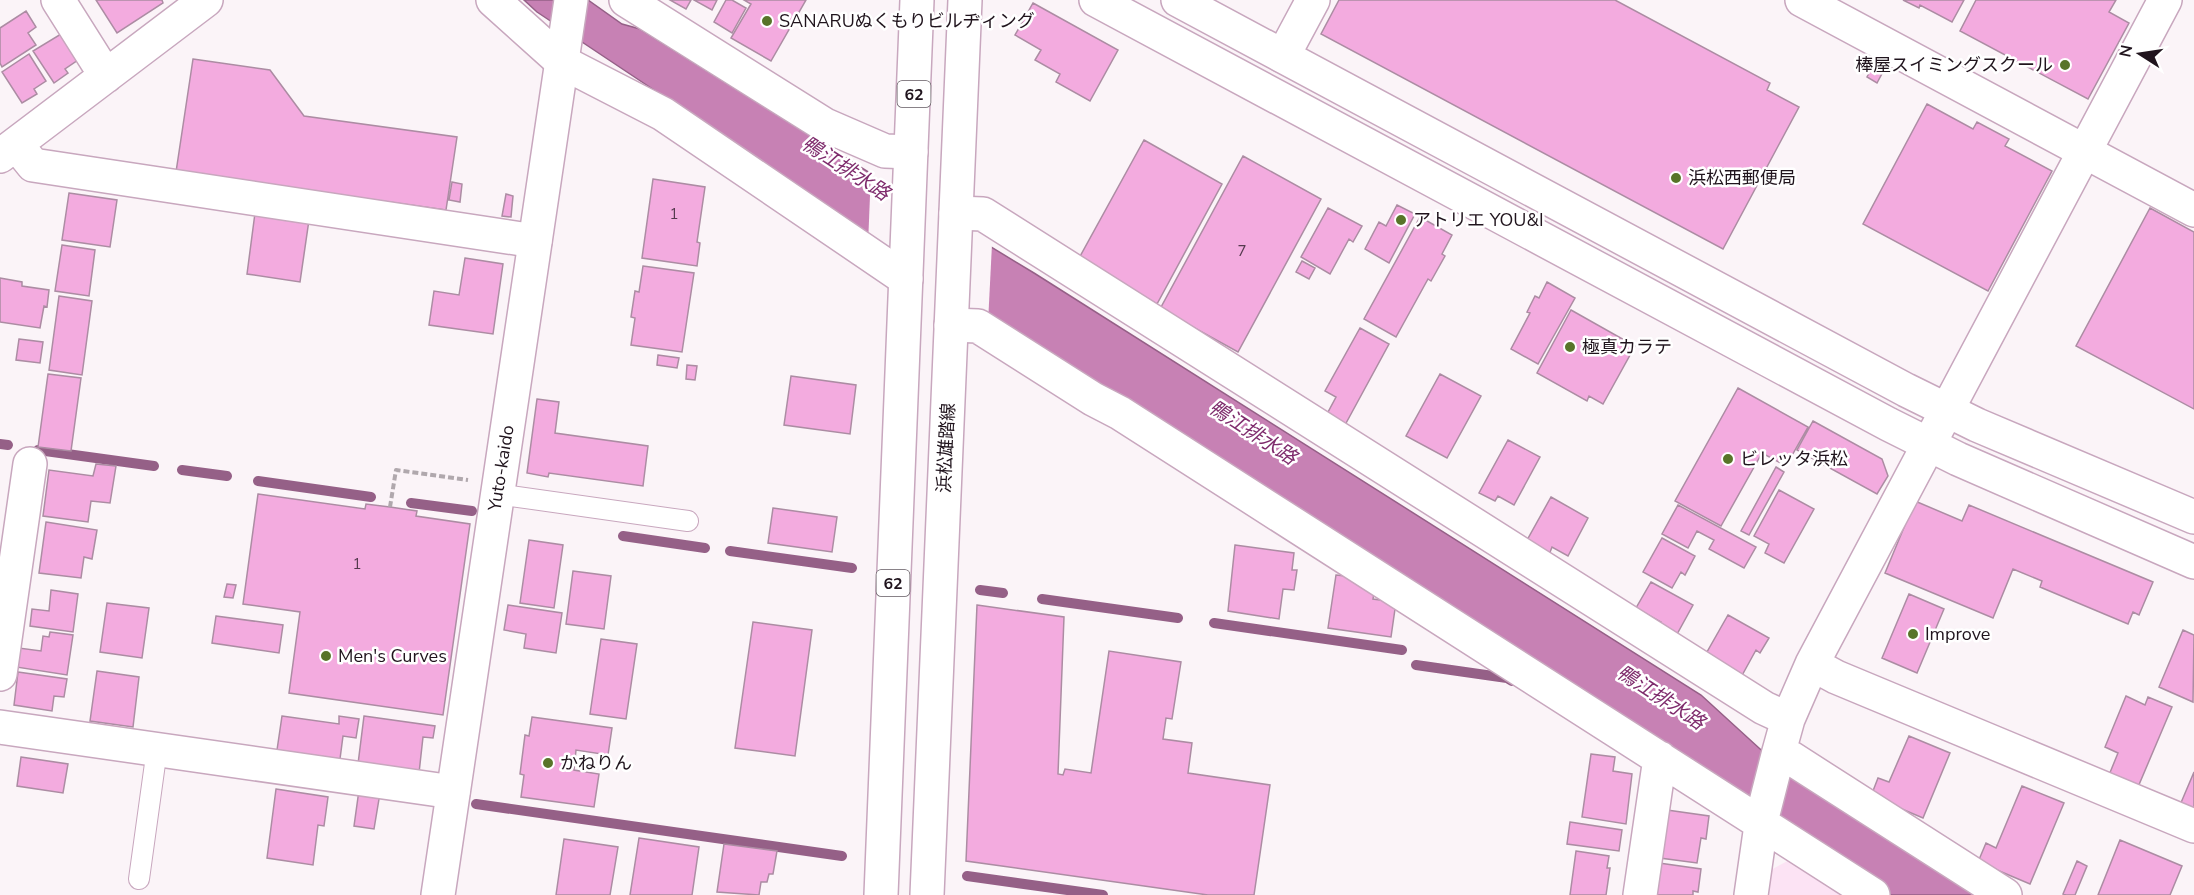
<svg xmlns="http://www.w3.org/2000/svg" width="2194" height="895" font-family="'Nunito Sans','Noto Sans JP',sans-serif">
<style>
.built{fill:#fce3f4}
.water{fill:#c781b4;stroke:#956087;stroke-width:1.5}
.pier{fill:#fbf4f8}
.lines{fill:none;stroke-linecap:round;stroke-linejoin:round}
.stream{stroke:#956087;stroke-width:10}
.building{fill:#f3abdf;stroke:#ac8ca3;stroke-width:1.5}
.service-casing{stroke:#c8a7be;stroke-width:22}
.minor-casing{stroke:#c8a7be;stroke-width:36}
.tertiary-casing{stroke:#c8a7be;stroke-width:36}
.primary-casing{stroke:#c8a7be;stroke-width:36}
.path{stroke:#b0a8ad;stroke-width:4;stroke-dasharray:6 3;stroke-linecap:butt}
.service{stroke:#fff;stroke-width:20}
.minor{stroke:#fff;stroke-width:33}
.tertiary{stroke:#fff;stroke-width:33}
.primary{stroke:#fff;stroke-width:33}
.poi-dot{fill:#587429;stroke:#fff;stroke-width:2}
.labels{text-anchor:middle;stroke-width:5;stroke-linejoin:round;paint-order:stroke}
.number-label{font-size:15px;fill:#553a4e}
.shield{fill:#fff;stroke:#635a61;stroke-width:1.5}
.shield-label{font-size:16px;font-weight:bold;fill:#20141d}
.poi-label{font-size:18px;fill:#20141d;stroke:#fff;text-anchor:start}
.street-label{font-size:18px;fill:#20141d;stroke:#fff}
.water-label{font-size:20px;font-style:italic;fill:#7f2c6d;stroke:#fff}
</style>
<rect width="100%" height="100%" fill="#fbf4f8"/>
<path class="built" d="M1795,857l60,38h-92l4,-23z"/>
<path class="water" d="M524,0h64l34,24 18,5 257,161 137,83 667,422 70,64 211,136h-91l-767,-490 -27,-15 -347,-236 -213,-142z"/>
<path class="pier" d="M871,171l121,73 -4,79 -120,-78z"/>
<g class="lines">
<path class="stream" d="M0,444l8,1
M38,450l116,16
M182,470l45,6
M258,481l113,16
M411,503l61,8
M623,536l82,12
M730,551l122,17
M980,590l23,3
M1042,599l136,19
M1214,623l188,27
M1416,665l91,13 5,3
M476,804l366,52
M967,876l136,19"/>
</g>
<path class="building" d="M96,0h66l1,3 -46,30z
M670,0h21l-5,9z
M694,0h23l-5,10z
M726,0h6l14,8 -14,25 -18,-11z
M744,0h62l-35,61 -40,-23 20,-34z
M1339,0h276l155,83 -3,7 32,17 -76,142 -402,-215z
M1903,0h61l-12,22 -32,-17 -1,3z
M1976,0h140l-7,12 20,11 -41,76 -128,-68z
M1033,3l85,47 -28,51 -34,-19 4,-8 -25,-14 6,-10 -26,-15z
M26,11l10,16 -8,6 8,12 -34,22 -2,-4v-35z
M61,34l17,26 -13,9 3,4 -14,10 -21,-32z
M29,54l17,27 -12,8 3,5 -15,9 -20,-31z
M193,59l77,11 34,46 153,21 -11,73 -270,-38z
M1875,62l10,6 -8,15 -10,-6z
M1927,104l46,25 4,-7 32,17 -4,7 47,25 -64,120 -125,-67z
M1144,140l78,44 -65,120 -79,-44z
M1243,156l78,43 -83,153 -78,-43z
M653,179l52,8 -8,55 3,1 -3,23 -55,-8z
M452,182l10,2 -2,18 -11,-2z
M69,193l48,7 -7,47 -48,-7z
M506,194l7,2 -2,21 -9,-1z
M1397,205l18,9 -26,49 -24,-14 14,-27 7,4z
M1328,208l34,18 -9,16 -4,-3 -19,35 -29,-17z
M2150,208l44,24v177l-118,-63z
M255,213l54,7 -9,62 -53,-8z
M1420,217l32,18 -10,19 3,2 -14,25 -3,-2 -32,58 -32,-18z
M62,245l33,5 -6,46 -34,-5z
M465,258l38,6 -10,70 -64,-9 5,-34 25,4z
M1302,261l13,7 -6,11 -13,-7z
M643,266l51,7 -12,79 -51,-7 4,-27 -4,-1 4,-26 4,1z
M0,278l22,4v4l27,4 -2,17 -3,-1 -4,22 -40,-6z
M1547,282l28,16 -37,66 -27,-15 19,-36 -3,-1 8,-16 4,2z
M59,296l33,5 -10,74 -33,-5z
M1571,310l64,36 -32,58 -14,-8 -2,5 -50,-28z
M1360,328l29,16 -44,81 -18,-11 9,-17 -11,-6z
M19,339l24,3 -3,21 -24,-3z
M658,355l21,3 -2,10 -20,-3z
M687,365l10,1 -2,14 -9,-1z
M48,374l33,4 -10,73 -33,-4z
M1440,374l41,22 -34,62 -41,-22z
M791,376l65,9 -6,49 -66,-9z
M1738,388l70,39 -22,39 -24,-13 -41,73 -46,-25z
M537,399l22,3 -4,31 93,13 -5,40 -94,-13 -1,4 -21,-4z
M1813,421l69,38 6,17 -11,18 -80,-44z
M1508,440l32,17 -26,48 -16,-9 -3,5 -16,-8z
M96,464l20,2 -6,37 -19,-2 -3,21 -45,-6 6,-46 44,6z
M1776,467l8,5 -35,63 -8,-4z
M1779,490l35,19 -30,54 -19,-10 4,-9 -15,-8z
M258,494l107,15 1,-5 24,3 27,4 -1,5 54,8 -27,191 -154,-22 11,-81 -57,-8z
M1551,497l37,21 -20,38 -16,-9 -3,8 -23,-13z
M1915,501l47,20 7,-16 184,77 -14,33 -6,-3 -5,12 -88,-37 2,-6 -29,-12 -20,49 -108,-45z
M1678,505l78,42 -12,21 -35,-19 5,-9 -17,-9 -9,17 -26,-14z
M773,508l64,9 -5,35 -64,-9z
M46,522l51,8 -5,29 -8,-2 -3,21 -42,-5z
M1662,538l33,18 -10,19 -4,-3 -9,16 -29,-16z
M529,540l34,5 -9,63 -34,-5z
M1235,545l59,8 -2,17h5l-3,20 -11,-1 -4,30 -51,-8z
M573,571l38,5 -7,53 -38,-5z
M1336,575l28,3 11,9 -2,12 23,3 -5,35 -63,-9z
M1651,582l42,23 -17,31 -17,-9 2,-5 -25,-14z
M227,584l9,1 -3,13 -9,-1z
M51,590l27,4 -5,38 -43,-6 2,-17 17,2z
M1909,594l35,15 -27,64 -35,-15z
M107,603l42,5 -7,50 -42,-6z
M508,605l54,8 -6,40 -32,-5 2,-14 -22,-4z
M977,605l87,12 -6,157 5,1 2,-6 26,4 18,-122 72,11 -9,57 -6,-1 -3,21 29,4 -4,30 82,12 -16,110h-46l-242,-34z
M1728,615l41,23 -9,15 -4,-3 -16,29 -37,-20z
M216,616l67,9 -4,28 -67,-10z
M753,622l59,8 -17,126 -60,-8z
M2183,630l11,5 -1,67 -34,-15z
M50,632l23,3 -6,40 -51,-8 3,-19 22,3 2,-15 6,1z
M601,639l36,5 -11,75 -36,-5z
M97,671l42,6 -6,50 -43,-6z
M18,672l49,7 -3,18 -10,-1 -2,15 -38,-6z
M2126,696l19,9 3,-8 24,10 -34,80 -29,-12 9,-22 -13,-6z
M282,716l57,8v-8l20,3 -3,19 -13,-2 -3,23 -63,-9z
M364,716l71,10 -2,12 -10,-1 -4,36 -61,-9z
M532,717l80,11 -4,27 -32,-5 -2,20 25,4 -5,33 -73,-10 3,-22 -4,-1 5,-39 4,1z
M1909,736l41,17 -27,65 -52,-22 7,-18 11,4z
M1591,754l24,3 -2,14 19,3 -6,50 -44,-7z
M21,757l47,7 -5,29 -46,-7z
M2194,772v39l-14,-6z
M2022,786l42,17 -34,81 -52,-22 8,-19 10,5z
M276,789l52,8 -4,29 -6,-1 -5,40 -46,-7z
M359,790l21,3 -6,36 -20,-3z
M1667,810l42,6 -3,23 -5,-1 -4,25 -37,-5z
M1570,822l52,8 -3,21 -52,-7z
M639,838l60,9 -7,48h-62z
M564,839l54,8 -8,48h-54z
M2120,840l62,26 -12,29h-72z
M724,844l53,7 -4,23h-4l-2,8h-6l-2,13 -42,-3z
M1576,851l33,5 -2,12h3l-4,27h-36z
M2077,861l10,5 -12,29h-9l-3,-1z
M1659,863l42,6 -3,23 -5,-1v4h-39z"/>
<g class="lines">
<defs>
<path id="service" d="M497,494l191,27
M139,879l18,-130"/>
<path id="minor" d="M58,0l48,76
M493,0l69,62 101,52 243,165
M626,0l199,125 60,26 26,1
M1802,0l392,210
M1283,56l30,-56
M16,144l17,21 502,76
M0,156l206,-156
M956,213l27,1 781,494 24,11
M951,325l27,1 115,73 27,14 753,482
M1812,664l24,13 358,149
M0,674l30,-210
M0,727l453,65
M1778,755l13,3 214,137
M1640,895l20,-137
M1751,895l11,-77 16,-63 10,-36 24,-55 353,-664"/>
<path id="tertiary" d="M1096,0l792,424 70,35 236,103
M1178,0l728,390 71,35 217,92
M438,895l133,-895"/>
<path id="primary" d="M881,895l36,-895
M927,895l38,-895"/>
</defs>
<use href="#service" class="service-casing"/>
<use href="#minor" class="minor-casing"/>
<use href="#tertiary" class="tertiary-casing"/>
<use href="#primary" class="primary-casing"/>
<path class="path" d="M390,507l6,-37 72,10"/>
<use href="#service" class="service"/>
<use href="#minor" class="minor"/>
<use href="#tertiary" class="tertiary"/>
<use href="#primary" class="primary"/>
</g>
<g class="poi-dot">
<circle cx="767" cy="21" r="6"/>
<circle cx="2065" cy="65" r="6"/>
<circle cx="1676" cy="178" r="6"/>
<circle cx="1401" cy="220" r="6"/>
<circle cx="1570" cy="347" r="6"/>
<circle cx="1728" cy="459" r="6"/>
<circle cx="1913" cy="634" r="6"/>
<circle cx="326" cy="656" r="6"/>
<circle cx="548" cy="763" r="6"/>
</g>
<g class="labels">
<g class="number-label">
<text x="674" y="219">1</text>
<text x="1242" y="256">7</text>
<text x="357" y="569">1</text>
</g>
<g class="shield">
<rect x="897.5" y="81" width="33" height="26" rx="4.5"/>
<rect x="876.5" y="570" width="33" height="26" rx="4.5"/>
</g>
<g class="shield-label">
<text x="914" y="100">62</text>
<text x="893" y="589">62</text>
</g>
<g class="poi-label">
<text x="779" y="27">SANARUぬくもりビルヂィング</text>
<text x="2053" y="71" text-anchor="end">棒屋スイミングスクール</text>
<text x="1688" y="184">浜松西郵便局</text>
<text x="1413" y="226">アトリエ YOU&amp;I</text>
<text x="1582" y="353">極真カラテ</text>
<text x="1740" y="465">ビレッタ浜松</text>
<text x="1925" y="640">Improve</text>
<text x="338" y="662">Men's Curves</text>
<text x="560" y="769">かねりん</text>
</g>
<g class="street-label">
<text transform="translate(946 448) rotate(-87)" y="6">浜松雄踏線</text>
<text transform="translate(501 468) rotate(-81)" y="6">Yuto-kaido</text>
</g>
<g class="water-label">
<text transform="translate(846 168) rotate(33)" y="7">鴨江排水路</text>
<text transform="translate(1253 432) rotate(33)" y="7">鴨江排水路</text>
<text transform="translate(1661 697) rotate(33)" y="7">鴨江排水路</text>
</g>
</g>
<g transform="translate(2140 54) rotate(282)" stroke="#ffffff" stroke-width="4.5" paint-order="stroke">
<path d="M0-4.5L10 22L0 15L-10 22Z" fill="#20141d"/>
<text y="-9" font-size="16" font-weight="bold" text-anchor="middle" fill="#20141d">N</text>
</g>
</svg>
